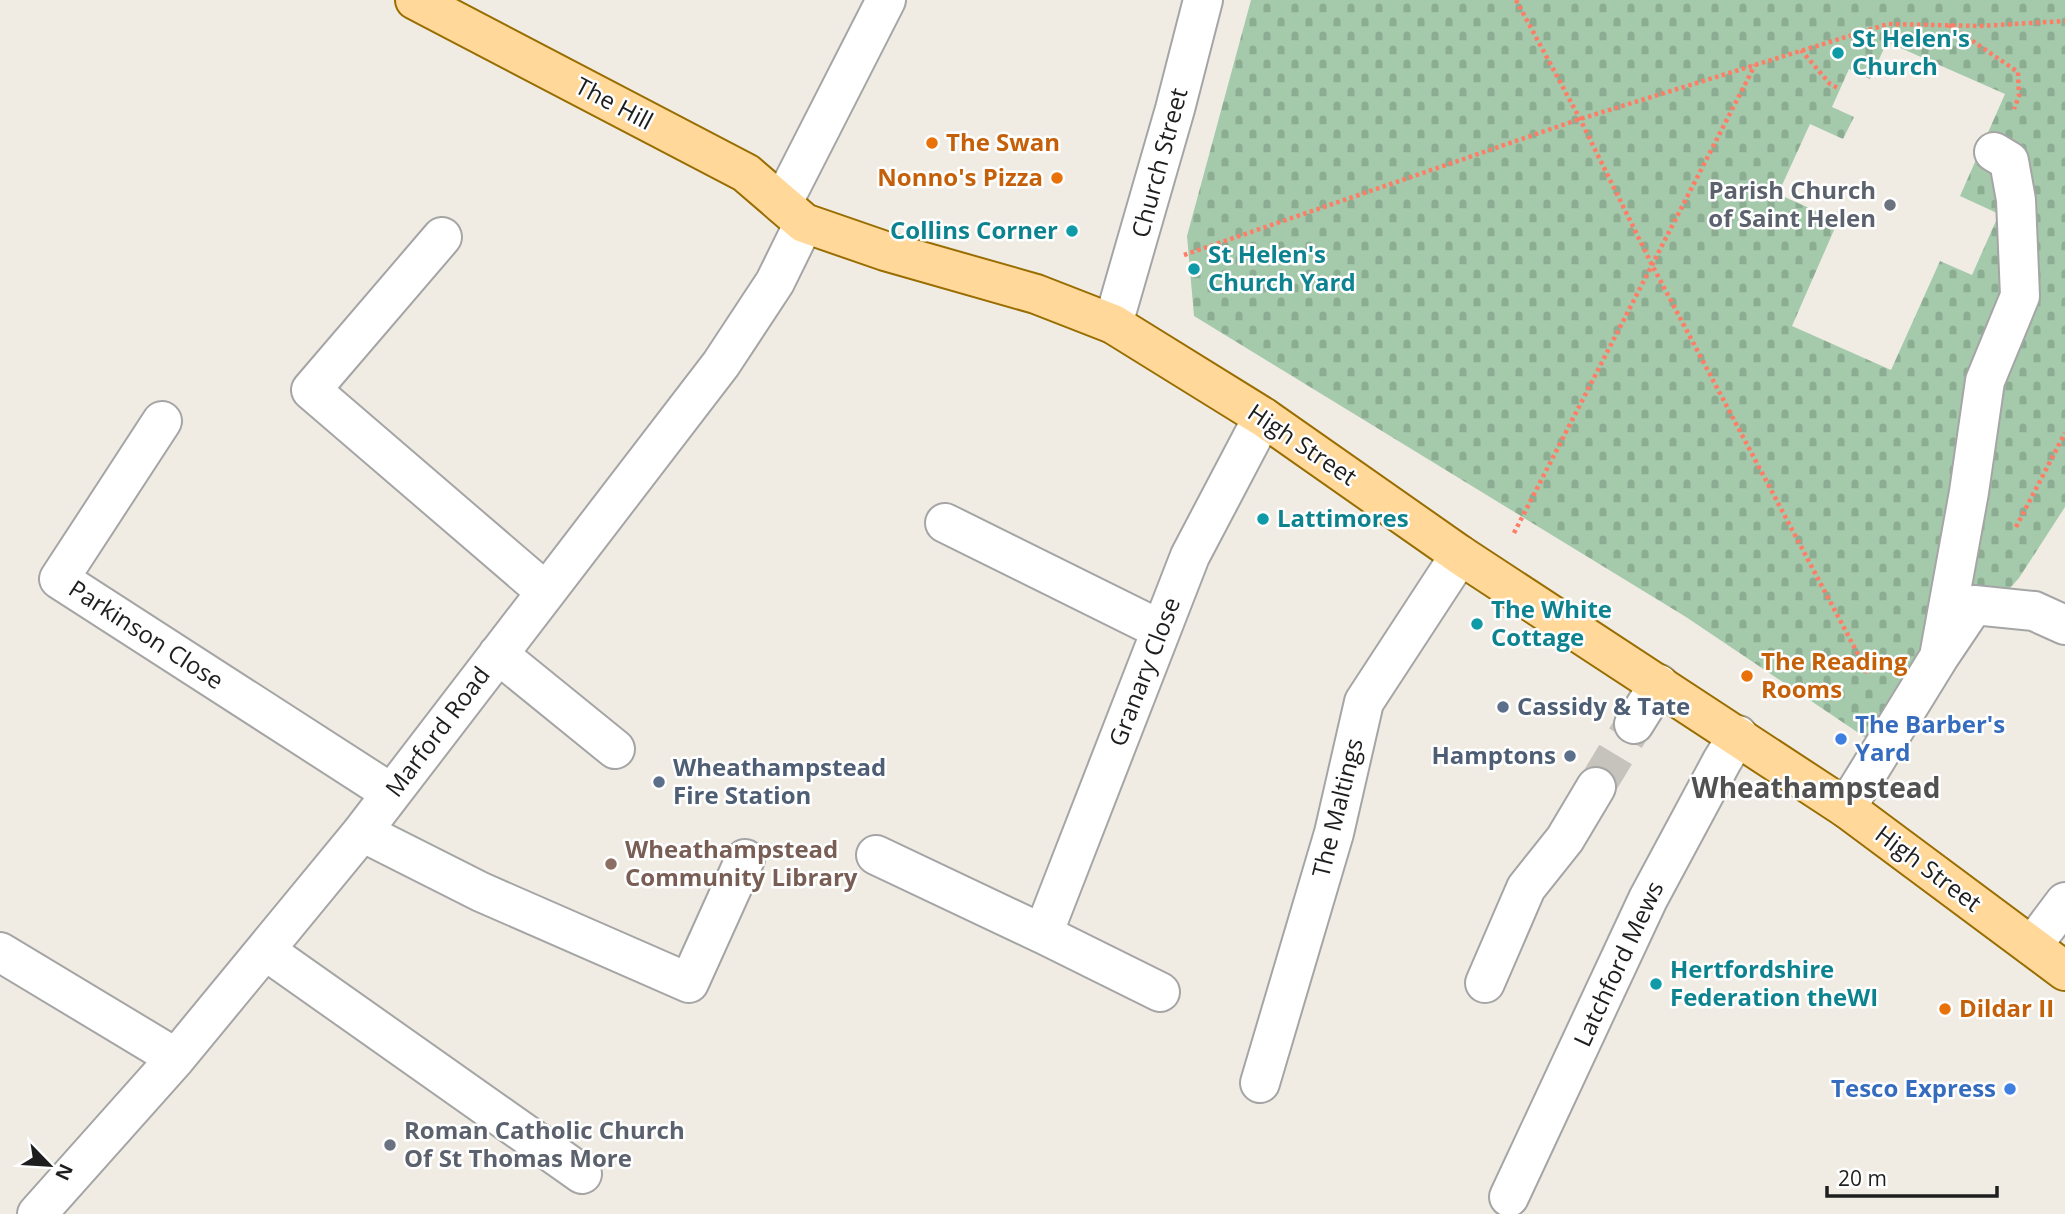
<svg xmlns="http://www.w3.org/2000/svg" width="2065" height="1214" font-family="'Open Sans',sans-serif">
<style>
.cemetery{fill:url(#cemetery-stones);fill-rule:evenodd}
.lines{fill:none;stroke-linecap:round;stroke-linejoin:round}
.minor-tunnel{stroke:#c6c3bc;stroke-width:38;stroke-dasharray:38 19;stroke-linecap:butt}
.minor-casing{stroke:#a5a5a5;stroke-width:42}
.major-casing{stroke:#996d00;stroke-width:42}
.path{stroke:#ff7c66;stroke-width:4.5;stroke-dasharray:3.5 3.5;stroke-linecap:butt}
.minor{stroke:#fff;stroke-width:38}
.major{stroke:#ffd89a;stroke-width:38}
.culture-dot{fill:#0f9aa8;stroke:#fff;stroke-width:2.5}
.food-dot{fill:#e8710a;stroke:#fff;stroke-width:2.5}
.worship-dot{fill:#6b7280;stroke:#fff;stroke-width:2.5}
.service-dot{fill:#5c6f8a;stroke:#fff;stroke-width:2.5}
.shop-dot{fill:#3f7fe0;stroke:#fff;stroke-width:2.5}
.education-dot{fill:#8d6e63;stroke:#fff;stroke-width:2.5}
.labels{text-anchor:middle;stroke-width:5;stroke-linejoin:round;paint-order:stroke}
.culture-label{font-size:24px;font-weight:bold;fill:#0d838f;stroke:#fff;text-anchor:start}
.street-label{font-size:24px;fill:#1e1e1e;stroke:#fff}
.food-label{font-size:24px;font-weight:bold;fill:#c56008;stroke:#fff;text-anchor:start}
.worship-label{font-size:24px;font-weight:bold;fill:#5b616d;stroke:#fff;text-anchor:end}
.service-label{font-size:24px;font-weight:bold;fill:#4e5e75;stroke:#fff;text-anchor:start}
.shop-label{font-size:24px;font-weight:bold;fill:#366cbe;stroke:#fff;text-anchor:start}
.education-label{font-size:24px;font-weight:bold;fill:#785e54;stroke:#fff;text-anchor:start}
.quarter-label{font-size:28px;font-weight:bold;fill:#515151;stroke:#fff}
</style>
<defs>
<pattern id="cemetery-stones" width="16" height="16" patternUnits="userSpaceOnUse" patternTransform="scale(1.75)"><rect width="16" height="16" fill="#a4caab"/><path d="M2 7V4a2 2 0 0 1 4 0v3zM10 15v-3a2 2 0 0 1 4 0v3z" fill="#8dad93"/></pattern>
</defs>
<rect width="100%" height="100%" fill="#f0ece4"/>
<path class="cemetery" d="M1251,0h814v507l-46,71 -147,164 -186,-125 -492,-301 -7,-80zM1887,42l118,52 -45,102 39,18 -27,61 -32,-14 -49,109 -99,-44 46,-105 -60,-27 32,-70 33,15 11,-22 -22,-10 17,-38 21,10z"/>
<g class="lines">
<path class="minor-tunnel" d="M1596,787l38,-63"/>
<defs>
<path id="minor" d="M782,204l104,-204
M442,237l-131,153 235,202
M1113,324l62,-215 28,-109
M162,421l-103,158 332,214
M945,523l216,107
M498,654l117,95
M1939,657l30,-165 16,-111 35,-85 -4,-96 -7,-39 -15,-9
M1634,724l25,-40
M1846,808l93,-151 35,-52 60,6 31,14
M362,832l119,60 208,91 56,-124
M876,855l167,79 147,-378 73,-139
M1043,934l117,58
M2032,946l33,-44
M266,951l316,223
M0,952l176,106
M1485,983l41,-95 39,-49 31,-52
M1260,1083l74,-250 30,-131 96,-147
M1509,1197l139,-298 74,-138 16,-26
M37,1214l139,-156 186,-226 359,-468 54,-82 29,-59"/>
<path id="major" d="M415,0l331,173 58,50 81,28 151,43 77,30 150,93 197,138 386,253 219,163"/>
</defs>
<use href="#minor" class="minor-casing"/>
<use href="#major" class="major-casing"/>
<path class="path" d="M1516,0l64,119 71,144 218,412
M1949,25l69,47 1,24 -5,13
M1801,50l29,34 10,5
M1184,255l396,-136 308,-95 92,2 85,-5
M2016,527l49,-94
M1514,533l241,-468"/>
<use href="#minor" class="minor"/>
<use href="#major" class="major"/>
</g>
<g class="culture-dot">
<circle cx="1838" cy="53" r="7"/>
<circle cx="1072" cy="231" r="7"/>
<circle cx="1194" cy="269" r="7"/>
<circle cx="1263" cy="519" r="7"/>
<circle cx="1477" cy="624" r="7"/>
<circle cx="1656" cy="984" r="7"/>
</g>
<g class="food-dot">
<circle cx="932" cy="143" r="7"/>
<circle cx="1057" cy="178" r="7"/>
<circle cx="1747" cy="676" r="7"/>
<circle cx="1945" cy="1009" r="7"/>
</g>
<g class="worship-dot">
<circle cx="1890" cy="205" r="7"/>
<circle cx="390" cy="1145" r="7"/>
</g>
<g class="service-dot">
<circle cx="1503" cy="707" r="7"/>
<circle cx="1570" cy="756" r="7"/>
<circle cx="659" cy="782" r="7"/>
</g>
<g class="shop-dot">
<circle cx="1841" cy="739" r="7"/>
<circle cx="2010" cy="1089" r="7"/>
</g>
<circle class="education-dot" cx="611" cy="864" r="7"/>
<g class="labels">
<g class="culture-label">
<text x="1852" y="47">St Helen's<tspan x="1852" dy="28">Church</tspan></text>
<text x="1058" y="239" text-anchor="end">Collins Corner</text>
<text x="1208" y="263">St Helen's<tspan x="1208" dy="28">Church Yard</tspan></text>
<text x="1277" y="527">Lattimores</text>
<text x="1491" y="618">The White<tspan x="1491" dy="28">Cottage</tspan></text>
<text x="1670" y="978">Hertfordshire<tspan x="1670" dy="28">Federation theWI</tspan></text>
</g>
<g class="street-label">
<text transform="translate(614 104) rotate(28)" y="8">The Hill</text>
<text transform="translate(1160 163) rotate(-75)" y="8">Church Street</text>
<text transform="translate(1302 445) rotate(34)" y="8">High Street</text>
<text transform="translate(146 635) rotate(33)" y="8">Parkinson Close</text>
<text transform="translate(1145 672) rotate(-69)" y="8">Granary Close</text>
<text transform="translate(438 732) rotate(-53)" y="8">Marford Road</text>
<text transform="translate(1338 808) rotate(-76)" y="8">The Maltings</text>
<text transform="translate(1928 869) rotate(37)" y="8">High Street</text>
<text transform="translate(1619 964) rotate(-65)" y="8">Latchford Mews</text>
</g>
<g class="food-label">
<text x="946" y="151">The Swan</text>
<text x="1043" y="186" text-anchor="end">Nonno's Pizza</text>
<text x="1761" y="670">The Reading<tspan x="1761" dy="28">Rooms</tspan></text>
<text x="1959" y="1017">Dildar II</text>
</g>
<g class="worship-label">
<text x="1876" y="199">Parish Church<tspan x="1876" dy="28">of Saint Helen</tspan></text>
<text x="404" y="1139" text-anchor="start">Roman Catholic Church<tspan x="404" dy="28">Of St Thomas More</tspan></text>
</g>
<g class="service-label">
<text x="1517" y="715">Cassidy &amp; Tate</text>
<text x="1556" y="764" text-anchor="end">Hamptons</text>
<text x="673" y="776">Wheathampstead<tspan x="673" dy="28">Fire Station</tspan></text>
</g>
<g class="shop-label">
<text x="1855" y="733">The Barber's<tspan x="1855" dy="28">Yard</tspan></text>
<text x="1996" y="1097" text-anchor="end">Tesco Express</text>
</g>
<g class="education-label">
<text x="625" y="858">Wheathampstead<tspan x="625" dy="28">Community Library</tspan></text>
</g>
<g class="quarter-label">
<text x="1816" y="798">Wheathampstead</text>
</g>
</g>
<g transform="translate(49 1165) rotate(115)" stroke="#ffffff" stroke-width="5" paint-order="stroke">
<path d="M0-5L12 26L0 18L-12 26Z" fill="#1e1e1e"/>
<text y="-10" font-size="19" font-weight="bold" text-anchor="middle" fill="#1e1e1e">N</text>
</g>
<path d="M1827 1186v10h170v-10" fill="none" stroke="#1e1e1e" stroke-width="3.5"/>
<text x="1838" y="1186" font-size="21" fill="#1e1e1e" stroke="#ffffff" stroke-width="5" paint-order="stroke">20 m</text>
</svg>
